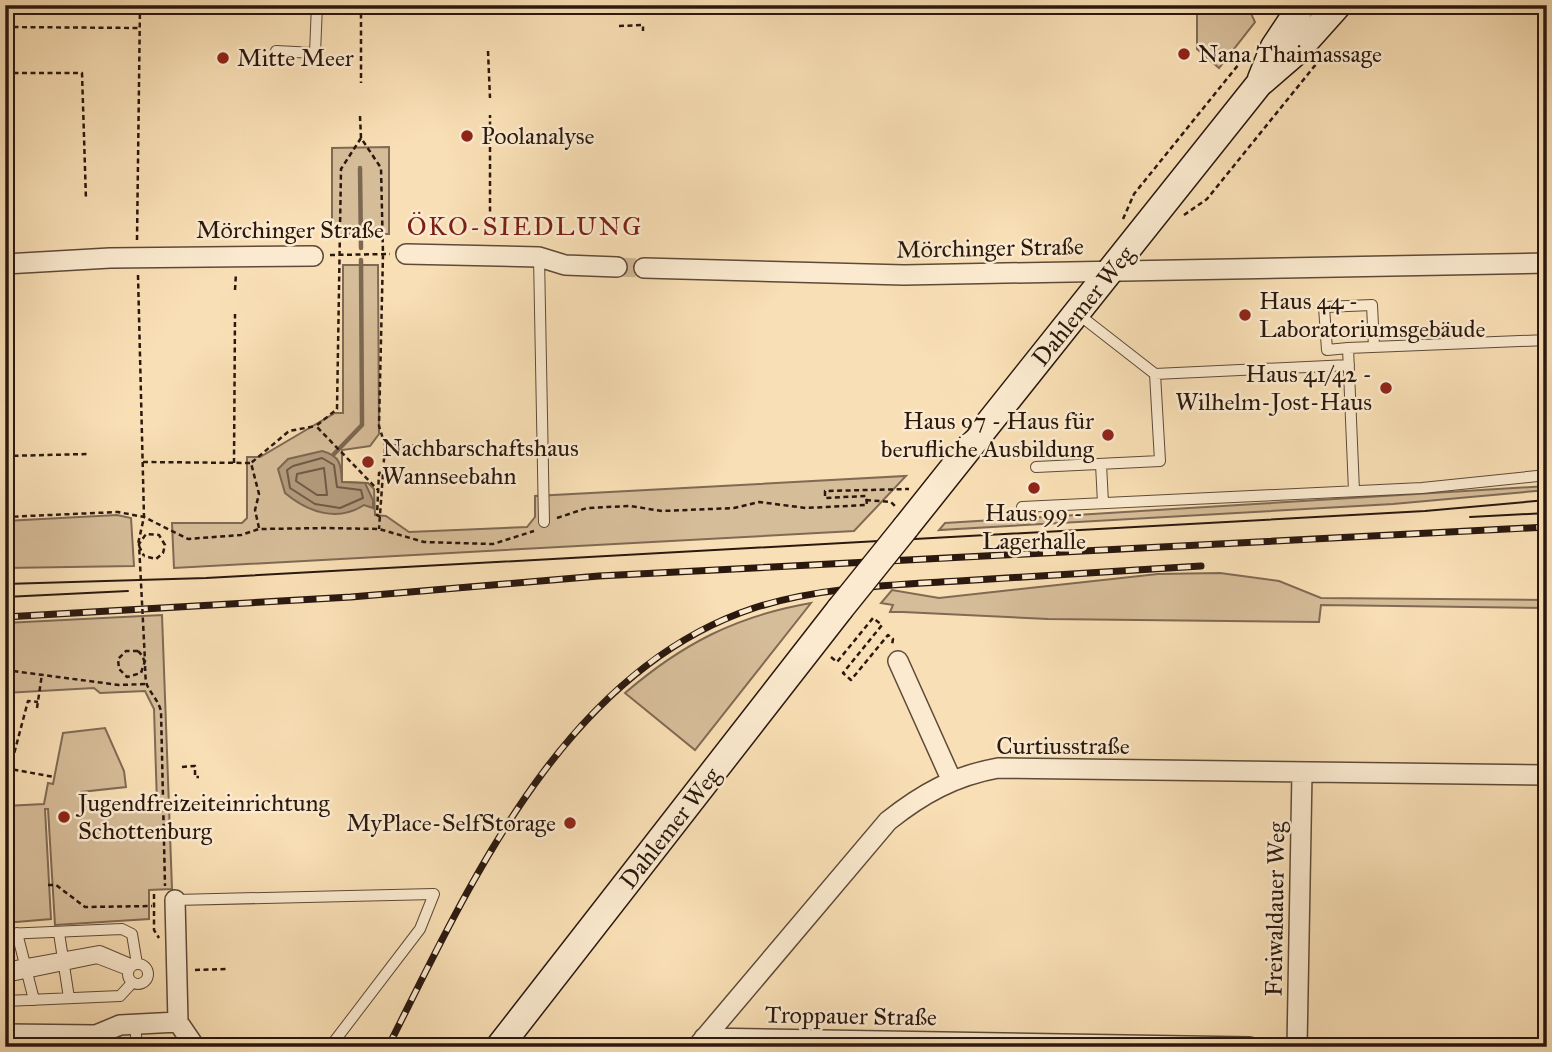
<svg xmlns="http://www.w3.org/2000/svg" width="1552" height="1052" font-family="'IM FELL Great Primer',serif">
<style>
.green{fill:#d6bd99;stroke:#806a54;stroke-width:2}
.water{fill:#b39b7d;stroke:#7c6751;stroke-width:2}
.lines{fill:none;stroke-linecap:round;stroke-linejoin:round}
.shore{stroke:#6e5a46;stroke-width:2}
.stream{stroke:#7c6751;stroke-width:4.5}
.street-tunnel{stroke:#d0b794;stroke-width:19;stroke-dasharray:19 10;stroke-linecap:butt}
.lane-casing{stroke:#5e4a38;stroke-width:12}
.street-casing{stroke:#5e4a38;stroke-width:22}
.secondary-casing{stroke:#2a180f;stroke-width:29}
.path{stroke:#2a180f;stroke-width:2.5;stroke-dasharray:5 3.5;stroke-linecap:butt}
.lane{stroke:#fbeacf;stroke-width:10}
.street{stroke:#fbeacf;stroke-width:19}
.secondary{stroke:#fbeacf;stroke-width:26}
.tram{stroke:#2a180f;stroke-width:2}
.rail-casing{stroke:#2a180f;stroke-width:7}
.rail{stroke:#fbeacf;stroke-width:4.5;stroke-dasharray:13;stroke-linecap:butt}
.secondary-bridge-casing{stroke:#2a180f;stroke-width:29;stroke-linecap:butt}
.path-bridge{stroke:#2a180f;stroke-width:2.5;stroke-dasharray:5 3.5;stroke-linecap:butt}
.secondary-bridge{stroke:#fbeacf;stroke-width:26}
.poi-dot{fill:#8f2418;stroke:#fbeacf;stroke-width:2.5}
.labels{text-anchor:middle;stroke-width:5;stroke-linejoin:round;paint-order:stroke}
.poi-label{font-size:24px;fill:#2a180f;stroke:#fbeacf;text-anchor:start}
.street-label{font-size:24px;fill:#2a180f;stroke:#fbeacf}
.neighbourhood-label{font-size:26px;letter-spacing:2px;fill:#7a1f14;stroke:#fbeacf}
</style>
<rect width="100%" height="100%" fill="#f9dfb5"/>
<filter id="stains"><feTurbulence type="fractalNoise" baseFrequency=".00286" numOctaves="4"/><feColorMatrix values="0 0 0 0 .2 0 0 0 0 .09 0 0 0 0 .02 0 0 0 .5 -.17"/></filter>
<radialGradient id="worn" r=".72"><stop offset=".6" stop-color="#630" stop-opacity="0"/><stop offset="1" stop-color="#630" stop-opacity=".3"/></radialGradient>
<path class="green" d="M1210,5h37l8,17 -36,46 -22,-19v-35h13z
M389,147v87h-57v-86z
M343,265h35l1,169 -9,12 -28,4v32l26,1 6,6 1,26 11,1 23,16 118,-5 8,-10v-21l371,-20 -52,55 -680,37 -2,-45h70l5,-5v-61h13l75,-44h8z
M1547,486v4l-154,14 -454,26 6,-7z
M117,515l14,3 3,48 -129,2v-47z
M1220,573l59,8 42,17 226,2v8l-226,-3 -2,17 -271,-3 -145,-7h-13l3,-7 -12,-2 11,-13 47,8 219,-24z
M811,603l-116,147 -70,-57c57,-49 111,-77 186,-90z
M162,615l10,274 -23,1v29l-94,6 -7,-116h-3l6,110 -46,4v-117l39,-2 4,-21 5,1 10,-51 42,-5 19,43 2,16 -45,5 -1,15 77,-3 -3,-95 -9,-18 -45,2 -6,-5 -89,5v-70z"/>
<path class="water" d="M322,451c19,5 19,14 20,31l23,1 8,17v8l-9,-3c-26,17 -55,8 -79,-12l-7,-24 10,-10z"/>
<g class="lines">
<path class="shore" d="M322,458l12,7 3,22 24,3 2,8 -23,10 -25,-4 -25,-16 -3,-18 6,-4z
M324,468l3,27h-10l-21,-14 1,-7z"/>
<path class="stream" d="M360,168l1,80
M334,454l28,-29 -1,-165"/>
<path class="street-tunnel" d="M617,267l27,1"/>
<defs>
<path id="lane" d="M276,51l39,2 2,-48
M539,257l5,265
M1078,314l77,60 194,-9
M1348,348l-21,2 -3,-43 48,-2 2,42
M1101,464l2,39
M1036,467l124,-6 -5,-87
M1354,491l-6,-143 199,-8
M1022,507l400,-19 125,-13
M175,900l259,-6 -14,35 -90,118
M17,933l17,67
M59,933l10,65
M5,934l117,-5 10,5 5,30
M128 974a10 10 0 1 1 20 0a10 10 0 1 1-20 0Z
M5,968l95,-17 33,14
M5,977l92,-19 31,12
M5,1001l115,-5 12,-13
M135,1024l2,23"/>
<path id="street" d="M406,254l133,3 26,8 52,2
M5,264l105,-6 203,-2
M644,268l260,7 643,-12
M898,661l53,118
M175,900l3,122 17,25
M5,1034l91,1 24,-10 58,-3
M706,1046l-2,-8 545,9
M697,1047l191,-226c34,-27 66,-45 110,-53l549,7
M1297,1047l5,-274"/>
<path id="secondary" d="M1261,79l13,-32 28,-42
M906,527l353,-443 36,-31 43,-48
M499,1047l341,-438"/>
</defs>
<use href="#lane" class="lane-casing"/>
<use href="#street" class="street-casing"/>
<use href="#secondary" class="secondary-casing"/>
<path class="path" d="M361,5v78
M1369,5h70
M619,26l24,-1v6
M5,27l136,1
M488,51l2,47
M5,73h77l4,127
M360,116l1,22 20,30 2,86 -4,172 6,19 -6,84
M361,138l-20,31 -4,240 -21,17 62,64
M1184,215l23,-16 110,-136
M1123,219l11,-25 113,-140
M490,237v-122
M137,240l3,-235
M330,255l60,-1
M138,275l6,242 -6,27 6,12
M235,290l1,-17
M385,445l116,3
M522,449h9
M5,456l82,-2
M143,462l108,1
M234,463l1,-149
M866,500l25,2 4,4
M5,517l113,-5 26,5 44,22 53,-4 18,-6 67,-1 53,1 45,13 69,2 41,-13
M380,517l-3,-2 2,-42 3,-1
M557,518l30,-10 43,-2 32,5 72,-3 25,-6 47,6 61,-3 -1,-9 -41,2v-7l84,-2
M259,528l-4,-18 4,-16 -8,-31 38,-32 27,-5
M138,651c11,10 5,22 9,34 4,9 11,15 14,26l4,175
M831,657l6,5 36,-44 9,7 -39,48 8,7 37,-45 5,4 -1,6
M5,670l114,15 28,-1
M37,708l5,-34
M182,767l13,-1v11h4
M5,768l49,9
M10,769l18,-68 10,1
M48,885h8l29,22 67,-1
M154,894v36l5,8
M195,970l32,-1
M217,1047l4,-6"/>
<use href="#lane" class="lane"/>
<use href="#street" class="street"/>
<use href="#secondary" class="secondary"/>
<path class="tram" d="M1470,517l77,-4
M5,584l201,-6 1219,-67 122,-11
M5,597l123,-6"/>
<defs>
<path id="rail" d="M5,617l346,-20 248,-21 948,-49
M388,1047c83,-165 176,-376 366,-439 65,-21 138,-23 205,-27 81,-5 161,-10 242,-15"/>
</defs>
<use href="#rail" class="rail-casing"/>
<use href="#rail" class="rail"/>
<defs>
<path id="secondary-bridge" d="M840,609l66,-82"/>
</defs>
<use href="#secondary-bridge" class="secondary-bridge-casing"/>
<path class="path-bridge" d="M138,651h-12l-8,8 1,10 8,8 14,-4 4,-12 -6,-117 7,-10 13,1 6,10 -2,8 -7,6 -12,-3"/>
<use href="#secondary-bridge" class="secondary-bridge"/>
</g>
<g class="poi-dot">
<circle cx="1184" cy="54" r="7"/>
<circle cx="223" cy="58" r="7"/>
<circle cx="467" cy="136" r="7"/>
<circle cx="1245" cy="315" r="7"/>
<circle cx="1386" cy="388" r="7"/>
<circle cx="1108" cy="435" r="7"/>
<circle cx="368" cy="462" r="7"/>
<circle cx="1034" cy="488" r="7"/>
<circle cx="64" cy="817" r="7"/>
<circle cx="570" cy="823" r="7"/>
</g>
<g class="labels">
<g class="poi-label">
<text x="1198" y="62">Nana Thaimassage</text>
<text x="237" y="66">Mitte Meer</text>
<text x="481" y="144">Poolanalyse</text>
<text x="1259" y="309">Haus 44 -<tspan x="1259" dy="28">Laboratoriumsgebäude</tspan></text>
<text x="1372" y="382" text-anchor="end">Haus 41/42 -<tspan x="1372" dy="28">Wilhelm-Jost-Haus</tspan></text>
<text x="1094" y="429" text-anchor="end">Haus 97 - Haus für<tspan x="1094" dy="28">berufliche Ausbildung</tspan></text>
<text x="382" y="456">Nachbarschaftshaus<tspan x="382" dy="28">Wannseebahn</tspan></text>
<text x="1034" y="521" text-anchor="middle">Haus 99 -<tspan x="1034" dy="28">Lagerhalle</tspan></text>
<text x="78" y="811">Jugendfreizeiteinrichtung<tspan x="78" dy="28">Schottenburg</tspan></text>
<text x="556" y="831" text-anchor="end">MyPlace-SelfStorage</text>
</g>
<g class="street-label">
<text x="290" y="238">Mörchinger Straße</text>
<text transform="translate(990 248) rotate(-1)" y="8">Mörchinger Straße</text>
<text transform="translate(1083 306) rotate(-51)" y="8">Dahlemer Weg</text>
<text x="1063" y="754">Curtiusstraße</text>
<text transform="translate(670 828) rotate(-52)" y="8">Dahlemer Weg</text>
<text transform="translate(1275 909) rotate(-89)" y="8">Freiwaldauer Weg</text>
<text transform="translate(851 1016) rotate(1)" y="8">Troppauer Straße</text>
</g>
<g class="neighbourhood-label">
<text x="525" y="235">ÖKO-SIEDLUNG</text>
</g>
</g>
<rect width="1552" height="1052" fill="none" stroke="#f9dfb5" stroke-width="28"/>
<rect x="7" y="7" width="1538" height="1038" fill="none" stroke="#2a180f" stroke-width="3.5"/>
<rect x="14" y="14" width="1524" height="1024" fill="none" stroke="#2a180f" stroke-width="2"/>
<rect width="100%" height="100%" filter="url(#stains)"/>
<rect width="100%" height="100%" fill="url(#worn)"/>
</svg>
